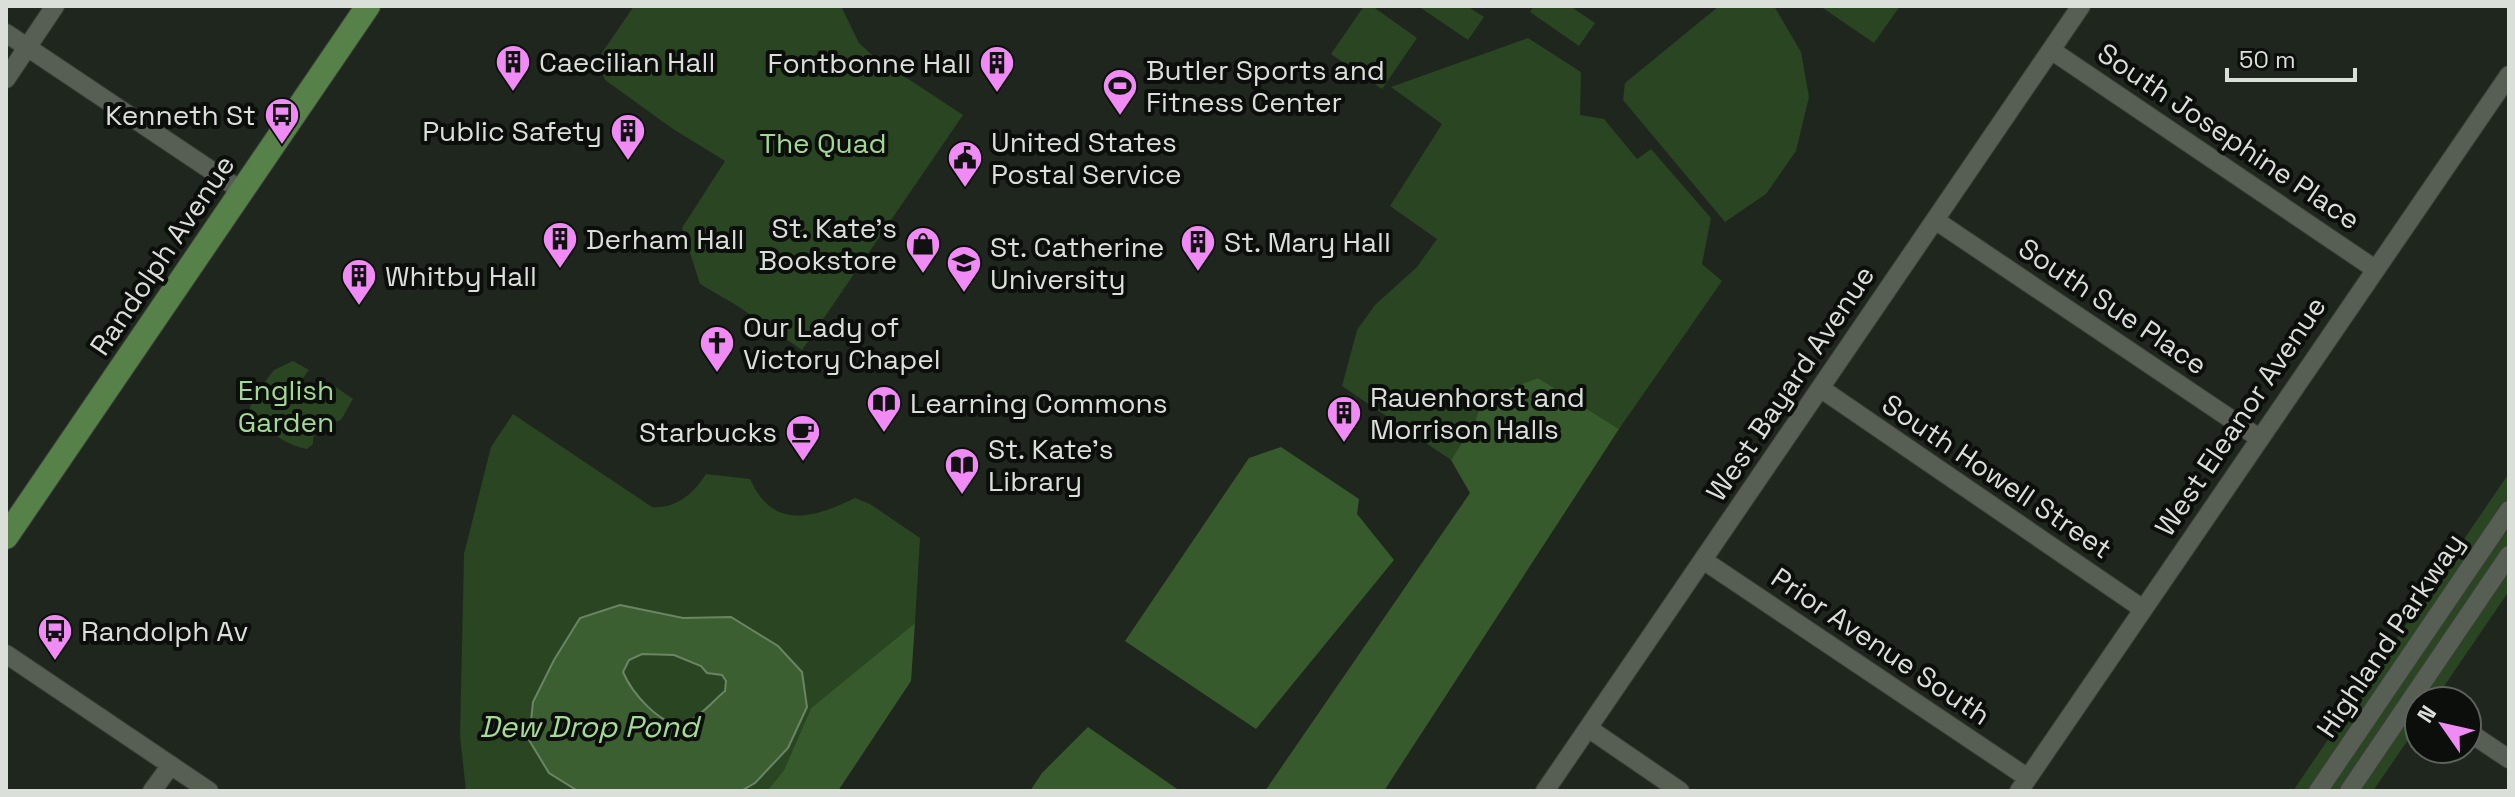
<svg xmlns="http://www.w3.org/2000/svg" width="2515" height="797" font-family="'Space Grotesk',sans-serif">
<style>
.green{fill:#294521}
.forest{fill:#375a2d}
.water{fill:#3c5f32;stroke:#6b8564;stroke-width:2;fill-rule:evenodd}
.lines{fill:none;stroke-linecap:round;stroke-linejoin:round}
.minor-casing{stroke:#3b4139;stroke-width:20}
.major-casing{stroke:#3b4139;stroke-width:26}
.minor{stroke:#575f54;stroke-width:18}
.major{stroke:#568249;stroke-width:24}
.labels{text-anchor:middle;stroke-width:8;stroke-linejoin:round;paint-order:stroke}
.poi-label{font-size:28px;fill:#dadfd9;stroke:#0b0e0a;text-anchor:start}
.street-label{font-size:28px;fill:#dadfd9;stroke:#0b0e0a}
.park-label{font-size:28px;fill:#a2d992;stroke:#0b0e0a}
.water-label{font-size:30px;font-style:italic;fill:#a4dc95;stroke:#0b0e0a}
</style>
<rect width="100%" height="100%" fill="#1f261d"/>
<path class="green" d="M634,6h207l18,37 13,12 91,60 -161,235 -66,-45 -36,-21 -18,-56 43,-67 -52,-32 -68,-49 -8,-20z
M1364,6h8l45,32 -35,51 -51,-35z
M1418,6h49l17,11 -16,23z
M1534,6h36l25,17 -16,23 -49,-34z
M1719,6h55l27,46 8,45 -13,54 -30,43 -41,28 -102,-122 2,-17z
M1820,6h80l-26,37z
M1528,38l53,34 -1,43 24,4 33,40 14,-10 60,69 -9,46 20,17 -103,148 -81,-51 -42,15 -17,15 -4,14 -24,38 -109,-74 15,-56 18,-25 42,-38 20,-28 -47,-33 52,-82 -51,-37z
M293,361l16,9 -8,11 23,16 9,-12 20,14 -12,21 -20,7 -8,11v6l-6,5c-23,-4 -43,-21 -58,-38l4,-14 21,-27z
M513,414l139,93c24,2 42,-14 54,-33l44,5c23,52 64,39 105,19l15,6 50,34 -5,85 -104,85 -27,62 -17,21h-301l-6,-55 4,-182 27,-107z
M2509,473v118l-75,110h-15v23l-46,67h-80z"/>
<path class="forest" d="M1538,378l81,51 -235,362h-119l205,-298 -19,-33 24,-38 4,-14 17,-15z
M1281,447l78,52 -2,15 37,46 -138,169 -131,-88 124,-183z
M915,623l-4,58 -73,110h-71l17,-21 27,-62z
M1088,727l92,64h-150l12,-18z"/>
<path class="water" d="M620,605l63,13 48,-1 47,29 24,26 5,35 -19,41 -33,35 -14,8h-163l-29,-18 -20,-33 4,-38 21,-42 26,-42zM642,654l32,1 27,11 6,7 15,2 4,6 -1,10c-10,8 -28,29 -40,32 -24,6 -54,-32 -62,-51l6,-12z"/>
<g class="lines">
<defs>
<path id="minor" d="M6,33l236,158
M2051,50l324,219
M6,79l49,-73
M1935,220l324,218
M1820,388l323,221
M1703,560l325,218
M6,654l203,137
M1588,728l92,63
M2467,731l42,28
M152,791l19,-26
M1545,791l536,-785
M2019,791l490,-716
M2318,791l191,-281
M2349,791l160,-236"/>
<path id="major" d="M6,537l362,-531"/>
</defs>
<use href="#minor" class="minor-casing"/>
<use href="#major" class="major-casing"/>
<use href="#minor" class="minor"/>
<use href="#major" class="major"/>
</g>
<defs>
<symbol id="building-pin" viewBox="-11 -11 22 30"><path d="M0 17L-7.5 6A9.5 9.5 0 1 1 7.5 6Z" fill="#f08bf5" stroke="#0b0e0a"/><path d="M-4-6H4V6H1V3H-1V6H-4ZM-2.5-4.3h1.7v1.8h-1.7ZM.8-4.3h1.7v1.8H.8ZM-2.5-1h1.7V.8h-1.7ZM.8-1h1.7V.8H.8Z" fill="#111"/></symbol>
<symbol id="stadium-pin" viewBox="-11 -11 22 30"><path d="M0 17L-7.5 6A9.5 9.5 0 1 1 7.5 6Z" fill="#f08bf5" stroke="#0b0e0a"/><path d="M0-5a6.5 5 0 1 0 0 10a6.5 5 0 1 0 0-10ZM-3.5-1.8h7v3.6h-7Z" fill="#111"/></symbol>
<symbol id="bus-pin" viewBox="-11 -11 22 30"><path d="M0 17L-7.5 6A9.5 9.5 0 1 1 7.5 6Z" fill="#f08bf5" stroke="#0b0e0a"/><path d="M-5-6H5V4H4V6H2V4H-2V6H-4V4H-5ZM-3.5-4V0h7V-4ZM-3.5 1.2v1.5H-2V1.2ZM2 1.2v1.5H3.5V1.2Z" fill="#111"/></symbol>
<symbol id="civic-pin" viewBox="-11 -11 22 30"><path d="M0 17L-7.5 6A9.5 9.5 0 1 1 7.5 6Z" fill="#f08bf5" stroke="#0b0e0a"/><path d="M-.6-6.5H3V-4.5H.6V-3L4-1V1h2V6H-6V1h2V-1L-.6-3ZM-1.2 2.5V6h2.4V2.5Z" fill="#111"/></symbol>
<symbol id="shop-pin" viewBox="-11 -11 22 30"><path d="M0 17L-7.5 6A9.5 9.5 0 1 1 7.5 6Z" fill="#f08bf5" stroke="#0b0e0a"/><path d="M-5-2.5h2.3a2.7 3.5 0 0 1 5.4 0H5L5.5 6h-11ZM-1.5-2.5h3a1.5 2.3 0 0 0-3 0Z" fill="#111"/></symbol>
<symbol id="university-pin" viewBox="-11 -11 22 30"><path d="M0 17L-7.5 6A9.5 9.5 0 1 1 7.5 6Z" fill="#f08bf5" stroke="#0b0e0a"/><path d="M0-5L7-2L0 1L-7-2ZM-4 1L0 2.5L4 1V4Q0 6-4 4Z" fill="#111"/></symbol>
<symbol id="church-pin" viewBox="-11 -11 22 30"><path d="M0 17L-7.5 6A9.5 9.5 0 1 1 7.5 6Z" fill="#f08bf5" stroke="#0b0e0a"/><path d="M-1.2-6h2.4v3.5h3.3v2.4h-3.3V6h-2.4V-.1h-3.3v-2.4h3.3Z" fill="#111"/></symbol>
<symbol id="library-pin" viewBox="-11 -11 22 30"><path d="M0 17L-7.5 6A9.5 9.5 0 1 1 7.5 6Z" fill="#f08bf5" stroke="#0b0e0a"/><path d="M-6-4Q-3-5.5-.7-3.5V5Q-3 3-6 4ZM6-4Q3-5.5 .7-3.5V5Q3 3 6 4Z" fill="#111"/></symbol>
<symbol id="cafe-pin" viewBox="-11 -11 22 30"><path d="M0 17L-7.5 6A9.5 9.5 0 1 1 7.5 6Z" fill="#f08bf5" stroke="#0b0e0a"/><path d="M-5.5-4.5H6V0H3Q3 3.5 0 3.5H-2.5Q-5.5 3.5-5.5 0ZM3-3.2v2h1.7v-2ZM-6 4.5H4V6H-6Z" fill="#111"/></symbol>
</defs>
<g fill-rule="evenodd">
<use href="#building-pin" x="493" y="42" width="40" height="54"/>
<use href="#building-pin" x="977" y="43" width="40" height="54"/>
<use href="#stadium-pin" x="1100" y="66" width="40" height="54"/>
<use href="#bus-pin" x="262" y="95" width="40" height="54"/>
<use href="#building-pin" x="608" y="111" width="40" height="54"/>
<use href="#civic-pin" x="945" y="138" width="40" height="54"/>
<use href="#building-pin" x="540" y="219" width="40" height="54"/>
<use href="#building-pin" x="1178" y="222" width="40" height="54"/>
<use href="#shop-pin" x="903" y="224" width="40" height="54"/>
<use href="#university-pin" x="944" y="243" width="40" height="54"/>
<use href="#building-pin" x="339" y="256" width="40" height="54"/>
<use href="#church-pin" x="697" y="323" width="40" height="54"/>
<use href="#library-pin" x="864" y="383" width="40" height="54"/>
<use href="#building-pin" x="1324" y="393" width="40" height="54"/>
<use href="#cafe-pin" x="783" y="412" width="40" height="54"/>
<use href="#library-pin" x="942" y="445" width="40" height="54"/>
<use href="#bus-pin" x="35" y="611" width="40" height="54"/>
</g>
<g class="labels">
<g class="poi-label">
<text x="539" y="72">Caecilian Hall</text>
<text x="971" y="73" text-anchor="end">Fontbonne Hall</text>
<text x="1146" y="80">Butler Sports and<tspan x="1146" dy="32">Fitness Center</tspan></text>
<text x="256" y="125" text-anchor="end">Kenneth St</text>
<text x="602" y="141" text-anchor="end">Public Safety</text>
<text x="991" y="152">United States<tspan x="991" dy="32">Postal Service</tspan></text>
<text x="897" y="238" text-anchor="end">St. Kate's<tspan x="897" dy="32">Bookstore</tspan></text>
<text x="586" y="249">Derham Hall</text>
<text x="1224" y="252">St. Mary Hall</text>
<text x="990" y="257">St. Catherine<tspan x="990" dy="32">University</tspan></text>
<text x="385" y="286">Whitby Hall</text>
<text x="743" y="337">Our Lady of<tspan x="743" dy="32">Victory Chapel</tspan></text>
<text x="1370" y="407">Rauenhorst and<tspan x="1370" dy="32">Morrison Halls</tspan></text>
<text x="910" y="413">Learning Commons</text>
<text x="777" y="442" text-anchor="end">Starbucks</text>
<text x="988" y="459">St. Kate's<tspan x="988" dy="32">Library</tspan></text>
<text x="81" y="641">Randolph Av</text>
</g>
<g class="street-label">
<text transform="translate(2229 136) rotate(34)" y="10">South Josephine Place</text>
<text transform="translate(162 255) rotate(-56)" y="10">Randolph Avenue</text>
<text transform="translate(2113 306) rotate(34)" y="10">South Sue Place</text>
<text transform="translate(1790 383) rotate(-56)" y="10">West Bayard Avenue</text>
<text transform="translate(2240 416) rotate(-56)" y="10">West Eleanor Avenue</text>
<text transform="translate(1997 476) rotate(34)" y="10">South Howell Street</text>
<text transform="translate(2390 635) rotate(-56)" y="10">Highland Parkway</text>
<text transform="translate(1881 646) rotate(34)" y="10">Prior Avenue South</text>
</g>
<g class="park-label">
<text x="823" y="153">The Quad</text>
<text x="286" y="400">English<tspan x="286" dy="32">Garden</tspan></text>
</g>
<g class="water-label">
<text x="589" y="737">Dew Drop Pond</text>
</g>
</g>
<rect width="2515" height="797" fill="none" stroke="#dadfd9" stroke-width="16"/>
<g transform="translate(2443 725) rotate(304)"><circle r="38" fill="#0b0e0a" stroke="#5e625d" stroke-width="2"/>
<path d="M0-6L14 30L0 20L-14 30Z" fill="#f08bf5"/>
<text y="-12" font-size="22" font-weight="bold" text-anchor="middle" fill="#dadfd9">N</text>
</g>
<path d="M2227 68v12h128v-12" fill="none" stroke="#dadfd9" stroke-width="4"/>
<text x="2239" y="68" font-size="24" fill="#dadfd9" stroke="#0b0e0a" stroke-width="6" paint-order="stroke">50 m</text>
</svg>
